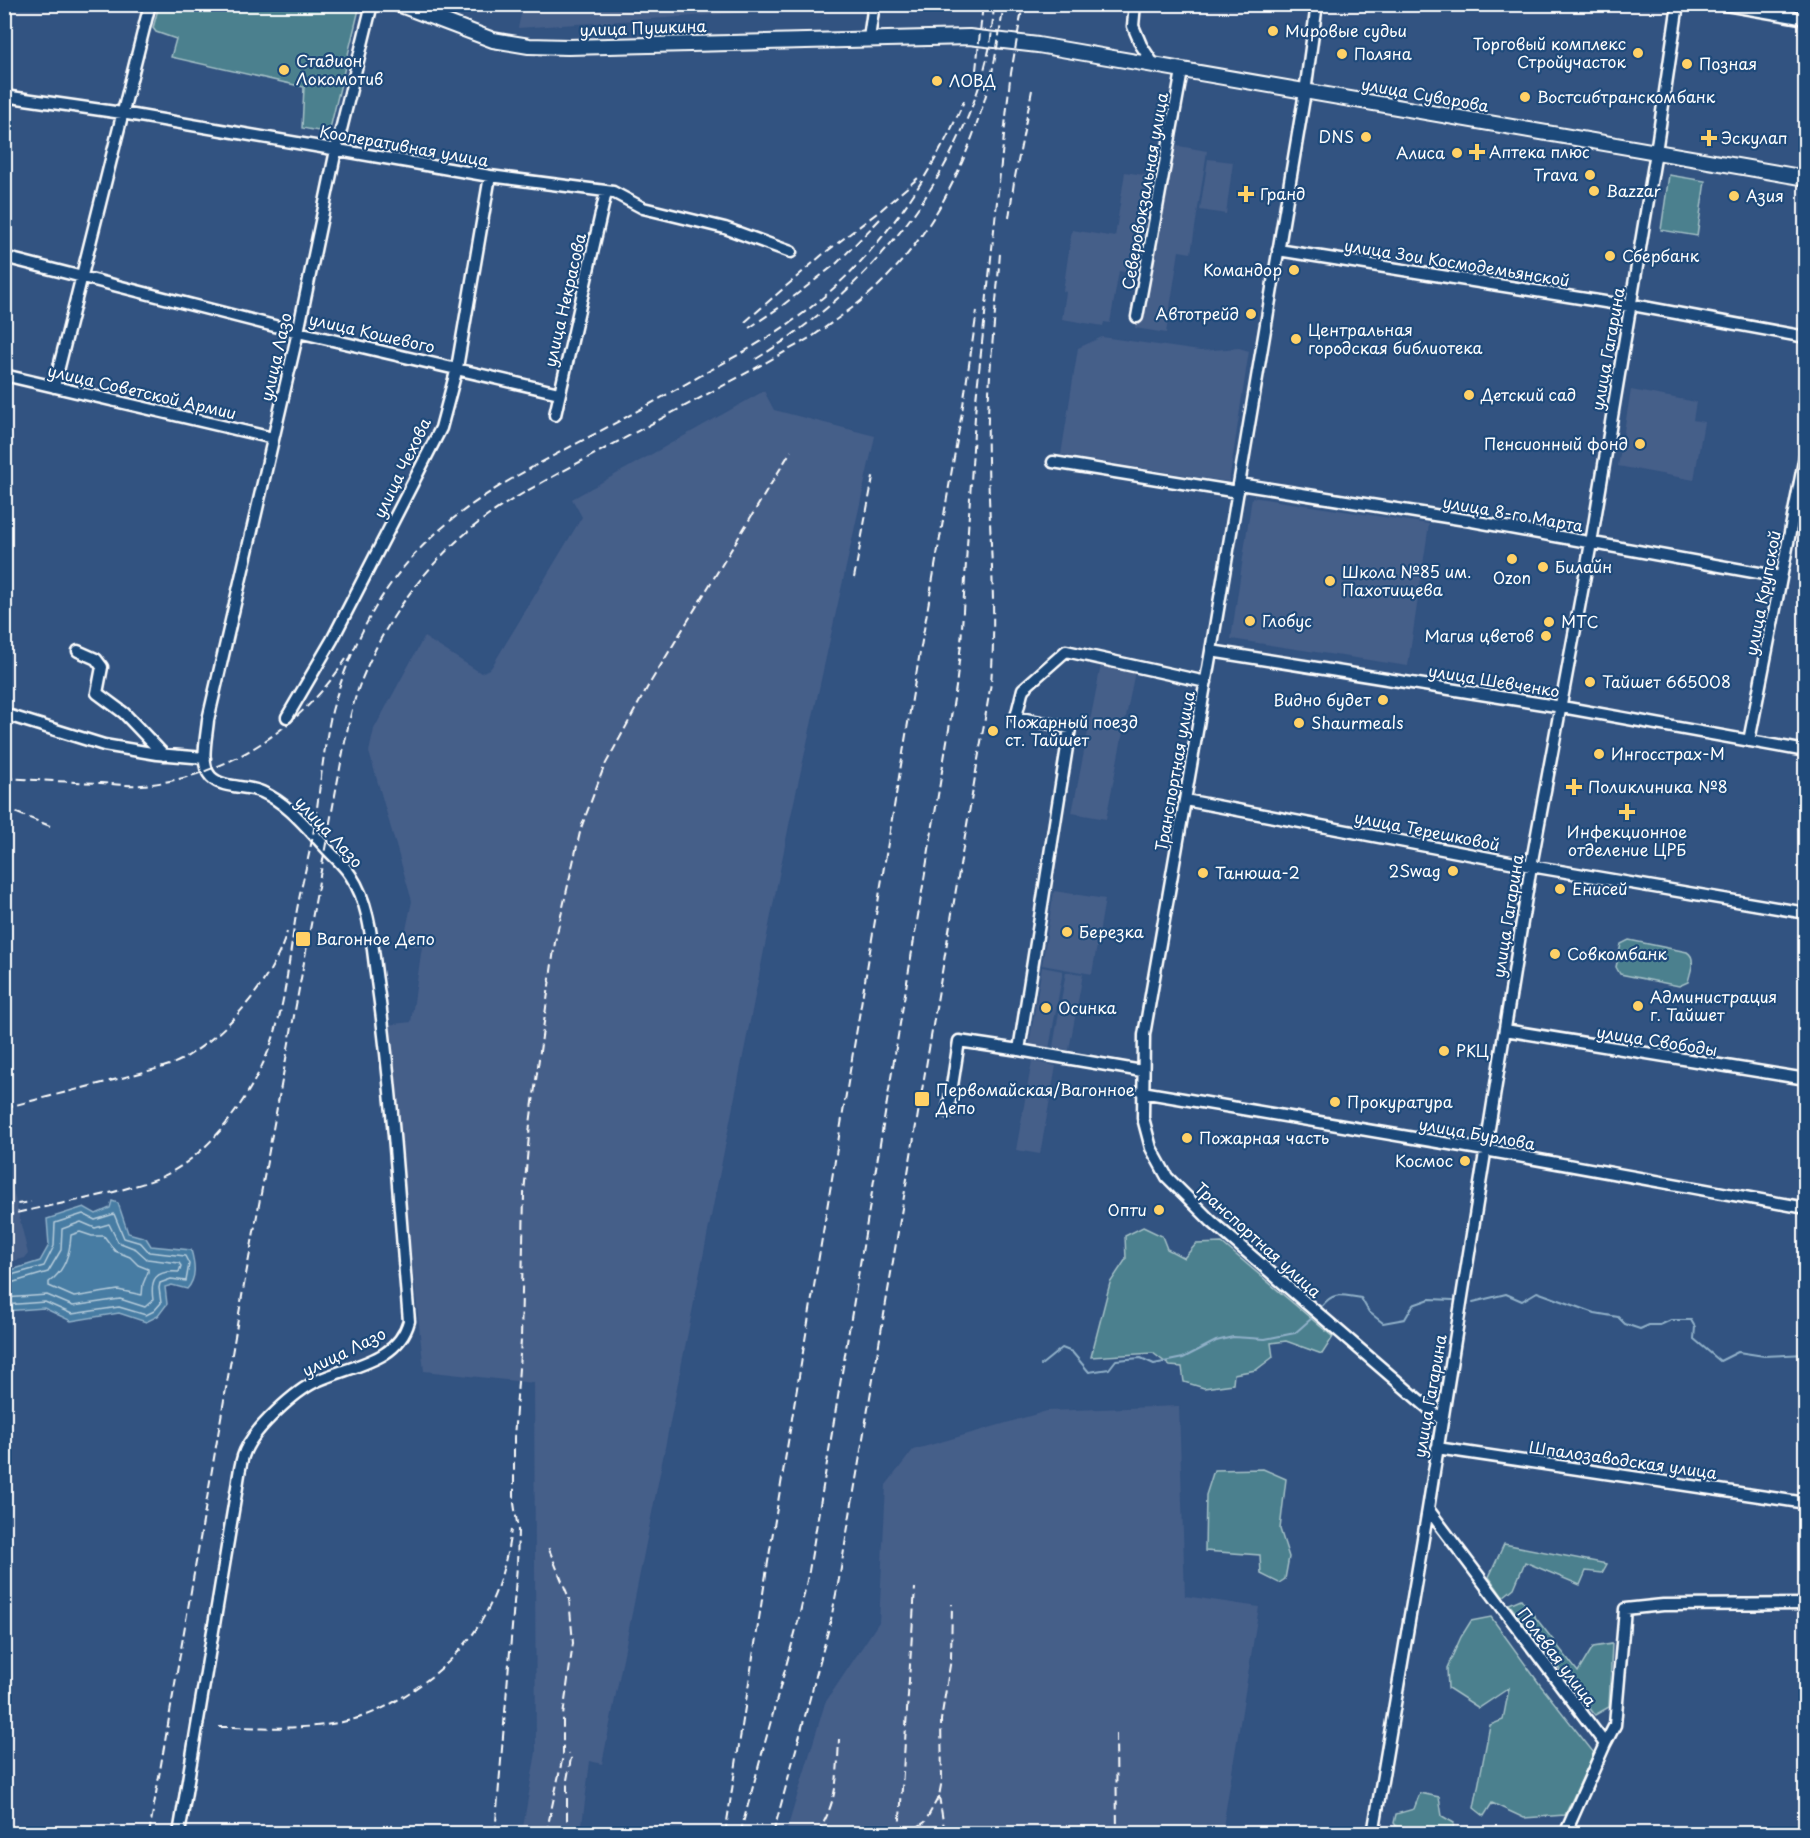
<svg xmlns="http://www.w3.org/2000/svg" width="1810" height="1838" font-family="'Playpen Sans',sans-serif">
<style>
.built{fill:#455e89}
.green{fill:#4b808e;stroke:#a5c0c6;stroke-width:1.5}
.water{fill:#467ca3;stroke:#90b0c8;stroke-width:1.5}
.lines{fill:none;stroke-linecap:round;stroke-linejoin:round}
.shore{stroke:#b5cbda;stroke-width:1.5}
.stream{stroke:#90b0c8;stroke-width:2}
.minor-casing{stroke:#fff;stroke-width:15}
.major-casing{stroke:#fff;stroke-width:18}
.minor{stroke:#1f4a7a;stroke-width:10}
.major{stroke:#1f4a7a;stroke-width:14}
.rail{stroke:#fff;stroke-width:2;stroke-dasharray:9 4.5;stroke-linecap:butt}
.poi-dot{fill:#ffd166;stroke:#1f4a7a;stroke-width:2}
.labels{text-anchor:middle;stroke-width:4.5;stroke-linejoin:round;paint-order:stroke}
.street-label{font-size:16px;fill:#fff;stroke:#1f4a7a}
.poi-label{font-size:16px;fill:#fff;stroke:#1f4a7a;text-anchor:start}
</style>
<rect width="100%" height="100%" fill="#325381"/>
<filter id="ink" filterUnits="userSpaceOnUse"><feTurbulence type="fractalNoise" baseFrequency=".0167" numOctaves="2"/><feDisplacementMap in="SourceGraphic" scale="12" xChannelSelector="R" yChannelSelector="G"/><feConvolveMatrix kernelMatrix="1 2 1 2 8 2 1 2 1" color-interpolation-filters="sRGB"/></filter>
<g filter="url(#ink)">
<path class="built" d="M523,5v-1l245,1 -1,6 -249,17z
M1162,143l45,8 -16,102 -12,-2 -13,82 -31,-5 8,-52 -24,-5 -9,52 -6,-1 -1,4 -41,-7 4,-27 -3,-1 9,-61 43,7 10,-65 31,5z
M1208,159l25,3 -7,52 -26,-4z
M1102,337l98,14 39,-3 10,3 -20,131 -168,-27 17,-107z
M1631,390l65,12 -3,18 11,2 -10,58 -76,-14z
M764,391l10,19 101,26 -85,384 -188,944 -12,-3 -9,72h-59l14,-81 -2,-369 -110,-12 -38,-346 25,-3 11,-75 -19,-3 9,-43 -43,-149 5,-23 50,-92 57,36 10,-5 91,-151 -10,-18z
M1252,497l177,27 -21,142 -177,-27z
M1101,665l34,6 -29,148 -34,-6z
M1054,891l51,8 -13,75 -50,-9z
M1042,967l21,4 -14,78 -20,-4z
M1066,972l17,2 -14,76 -16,-3z
M1032,1061l24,5 -16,88 -24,-4z
M4,1152l24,102 -3,4 -20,5z
M1179,1406l6,190 74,11 -37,226h-436l39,-130 54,-81 7,-137 27,-35 134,-39z"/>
<path class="green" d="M159,5h201l-31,128 -27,-5 2,-41 -133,-30 5,-18 -20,-7 -3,-4z
M1669,175l36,6 -8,55 -36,-6z
M1629,940l58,12c10,6 3,20 1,30l-9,4 -59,-12 -4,-7 5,-23z
M1143,1227l19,9 5,13 17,9 12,-14 26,-1 111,94 -11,17 -36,-13 -15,2 2,14 -17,13 -22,4 -1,10 -29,4 -20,-6 -2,-15 -12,-1 -17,-13 -62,4 19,-74 16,-24 -1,-23z
M1263,1469l23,10 -6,50 9,28 -4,22 -6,4 -18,-9 -1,-19 -55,-4 1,-56 8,-25z
M1504,1544l103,20 -5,9 -16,-2 -6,14 -55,-23 -11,26 -11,9 -14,-20z
M1521,1599l57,73 15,-25 19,-3 -3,63 -14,8 -86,-111z
M1491,1617l50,69 53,67 -29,62 -41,3 -32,-15 -8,13 -10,-8 16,-83 13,-5 6,-32 -30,20 -31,-20 -1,-20 14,-31 10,-16z
M1420,1793l19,4 3,19 12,7 -2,10h-50l-8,-10 2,-9 18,-5z"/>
<path class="water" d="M112,1201l6,2 10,30 18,5 5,8 40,4c4,14 6,28 -4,39l-15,-4 -7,2 2,17 -9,12 -12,6 -27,-9 -48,8 -27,-13 -39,3v-39l35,-11 9,-16 -2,-26 37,-12 12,7 14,-6z"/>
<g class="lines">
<path class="shore" d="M80,1232l12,4h12l11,15 15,6 8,8 10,4v3l-5,12 -1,11 -24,-5 -44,7 -25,-11v-4c16,-11 21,-29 22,-47z
M4,1277l40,-11 10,-20 1,-23 28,-9 12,6 19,-6 10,24 17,5 8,9 36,4 4,8 -3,17 -15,-2 -11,4 -1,5 2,15 -7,8 -8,4 -27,-8 -47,7 -27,-12 -41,3
M4,1285l44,-13 13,-22 1,-21 19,-7 14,6 14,-4 9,18 18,7 11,10 32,4 2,3 -2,6c-24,-2 -29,7 -26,28l-8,7 -25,-8 -47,7 -26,-11 -43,3"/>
<path class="stream" d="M1473,1302l33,-8 16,7 15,-9 58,21 23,4 7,7 15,5 9,-4h11l11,-5h20l4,7 -1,12 26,22 18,-9 26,4 42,-2
M1322,1306c12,-16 22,-10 39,-8l8,14 14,11 22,-4 8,-14 17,-6 23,1
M1041,1365l21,-17 10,4 17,20 20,-3 7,-9 25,-2 13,6 29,-6 33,-17 17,-4 32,2 30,-6 17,-15"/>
<defs>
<path id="minor" d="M1135,4l-2,22 8,19 13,20
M1317,4l-12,88 -94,559 -67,384 -1,83 8,30 16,29 44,44 231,199
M1720,4l86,15
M869,38l5,-34
M4,96l118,17 368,63 123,16 30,16 82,20 66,24
M1278,250l352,56
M4,257l294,75 261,61
M1638,306l168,31
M1137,317l45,-246
M4,375l269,63
M54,387l96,-383
M555,415l51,-223
M1053,462l185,30
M1239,484l233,37 309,56
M78,651l18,8 6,8 -5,26 27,20 40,42
M1211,651l351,56 244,44
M4,714l100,31 53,9 48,4
M287,717l45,-77 109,-212 16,-60 33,-192
M1749,741l57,-290
M1185,800l346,66 275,47
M1505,1030l301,49
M1142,1071l-123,-21 51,-322 -54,-11 7,-28 43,-38 140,31
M1142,1092l343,58 321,58
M948,1112l11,-71 60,9
M1437,1448l369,55
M1428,1509l177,235 -40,90
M1605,1744l10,-19 10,-116 38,-4 143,-1
M179,1834l58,-347c2,-12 3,-25 8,-36 10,-23 50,-60 72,-70 35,-16 81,-19 92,-60 -10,-114 -16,-228 -32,-340 -5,-34 -6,-75 -26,-105 -7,-11 -16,-18 -24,-27 -20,-21 -38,-45 -65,-57 -15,-7 -39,-3 -51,-15 -12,-12 -4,-42 -3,-57l90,-388 38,-182 36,-146
M1373,1834l55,-325 103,-643 60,-323 65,-391 22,-148"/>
<path id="major" d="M398,4l95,36 36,6 39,1 401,-10 69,8 768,133"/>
</defs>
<use href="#minor" class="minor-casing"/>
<use href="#major" class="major-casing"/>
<use href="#minor" class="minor"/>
<use href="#major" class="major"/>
<path class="rail" d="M976,70l7,-66
M1009,218l5,-36 18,-92
M745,322l77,-67 59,-45 37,-32
M749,328l34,-23 54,-42 45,-46
M756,359c112,-68 204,-180 233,-309 3,-15 4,-31 5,-46
M854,578l20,-106
M4,778c33,2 65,4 97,5 13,1 28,3 41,2 83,-7 159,-57 204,-126
M4,808l46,18
M4,1108c42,-11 84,-21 125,-32 17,-5 37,-8 52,-16 46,-26 91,-78 106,-128
M4,1206l27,-4
M4,1216c39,-10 78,-15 117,-26 17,-5 36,-10 52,-19 49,-28 90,-93 104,-146 10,-36 13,-74 19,-110 5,-29 13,-57 18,-86 6,-39 9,-79 18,-118 12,-44 33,-92 60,-129 52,-71 121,-105 197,-145 40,-21 79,-43 118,-65 37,-20 75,-41 108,-68 64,-51 117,-128 149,-203
M219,1727c44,0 90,4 132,-7 24,-6 45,-18 65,-32 59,-41 85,-87 95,-158
M1116,1733l1,101
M939,1796l6,38
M149,1834l93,-538 101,-544c5,-26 10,-53 21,-78 29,-70 79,-131 143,-171 32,-20 66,-37 99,-55 69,-37 139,-73 207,-112 24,-17 48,-33 68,-53 57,-55 91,-131 110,-207 6,-23 9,-48 13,-72
M495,1834l22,-268 1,-36 -4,-27v-65l7,-98 3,-146 6,-70 25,-182 26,-114 23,-61 43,-79 144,-237
M546,1834l17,-78v-40l10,-73 -4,-45 -21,-51
M567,1834v-54l4,-22 -2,-5
M725,1834l42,-266 148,-887 47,-269 15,-101
M740,1834l58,-212 11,-51 147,-884 5,-43 15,-244 8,-76 26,-245 13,-75
M773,1834l57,-210 10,-50 151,-891c6,-75 -2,-149 -3,-224 -2,-69 7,-137 12,-206
M817,1834c21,-33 20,-58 22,-95
M899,1834l16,-246
M907,1834l18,-12 14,-26 3,-16 -1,-60 10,-61 1,-55"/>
</g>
</g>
<g class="poi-dot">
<circle cx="1273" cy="31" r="6"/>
<circle cx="1638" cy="53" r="6"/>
<circle cx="1342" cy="54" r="6"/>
<circle cx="1687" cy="64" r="6"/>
<circle cx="284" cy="70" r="6"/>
<circle cx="937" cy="81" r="6"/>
<circle cx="1525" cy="97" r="6"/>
<circle cx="1366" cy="137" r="6"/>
<path d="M1706 129h6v6h6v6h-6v6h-6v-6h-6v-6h6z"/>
<path d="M1474 143h6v6h6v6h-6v6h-6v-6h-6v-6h6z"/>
<circle cx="1457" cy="153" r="6"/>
<circle cx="1590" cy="175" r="6"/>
<circle cx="1594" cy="191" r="6"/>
<path d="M1243 185h6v6h6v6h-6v6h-6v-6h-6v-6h6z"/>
<circle cx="1734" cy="196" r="6"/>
<circle cx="1610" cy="256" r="6"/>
<circle cx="1294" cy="270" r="6"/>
<circle cx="1251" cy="314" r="6"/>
<circle cx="1296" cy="339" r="6"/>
<circle cx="1469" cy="395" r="6"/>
<circle cx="1640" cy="444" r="6"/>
<circle cx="1512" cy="559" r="6"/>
<circle cx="1543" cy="567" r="6"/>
<circle cx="1330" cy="581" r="6"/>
<circle cx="1250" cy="621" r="6"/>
<circle cx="1549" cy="622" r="6"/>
<circle cx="1546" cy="636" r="6"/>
<circle cx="1590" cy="682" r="6"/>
<circle cx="1383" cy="700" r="6"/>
<circle cx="1299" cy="723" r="6"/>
<circle cx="993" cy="731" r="6"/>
<circle cx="1599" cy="754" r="6"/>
<path d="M1571 778h6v6h6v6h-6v6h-6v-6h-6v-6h6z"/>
<path d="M1624 803h6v6h6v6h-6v6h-6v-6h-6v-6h6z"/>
<circle cx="1453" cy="871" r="6"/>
<circle cx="1203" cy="873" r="6"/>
<circle cx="1560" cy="889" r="6"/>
<circle cx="1067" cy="932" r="6"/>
<rect x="295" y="931" width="16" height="16" rx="3"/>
<circle cx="1555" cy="954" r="6"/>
<circle cx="1638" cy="1006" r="6"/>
<circle cx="1046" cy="1008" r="6"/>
<circle cx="1444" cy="1051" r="6"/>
<rect x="914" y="1091" width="16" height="16" rx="3"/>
<circle cx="1335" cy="1102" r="6"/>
<circle cx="1187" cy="1138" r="6"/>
<circle cx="1465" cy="1161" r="6"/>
<circle cx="1159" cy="1210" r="6"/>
</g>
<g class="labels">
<g class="street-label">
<text transform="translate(643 28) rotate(-2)" y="6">улица Пушкина</text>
<text transform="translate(1425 95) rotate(10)" y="6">улица Суворова</text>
<text transform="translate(404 146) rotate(10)" y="6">Кооперативная улица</text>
<text transform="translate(1145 191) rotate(-80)" y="6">Северовокзальная улица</text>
<text transform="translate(1457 263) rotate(9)" y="6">улица Зои Космодемьянской</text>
<text transform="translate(565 300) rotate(-77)" y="6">улица Некрасова</text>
<text transform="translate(372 333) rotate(13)" y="6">улица Кошевого</text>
<text transform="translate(1608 349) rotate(-80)" y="6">улица Гагарина</text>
<text transform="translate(276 357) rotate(-77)" y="6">улица Лазо</text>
<text transform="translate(142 392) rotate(13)" y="6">улица Советской Армии</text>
<text transform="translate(402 468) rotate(-64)" y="6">улица Чехова</text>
<text transform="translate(1513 514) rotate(10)" y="6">улица 8-го Марта</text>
<text transform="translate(1763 593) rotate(-79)" y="6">улица Крупской</text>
<text transform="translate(1494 681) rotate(9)" y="6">улица Шевченко</text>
<text transform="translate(1175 771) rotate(-80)" y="6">Транспортная улица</text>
<text transform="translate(1427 831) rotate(11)" y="6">улица Терешковой</text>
<text transform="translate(329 832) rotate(47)" y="6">улица Лазо</text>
<text transform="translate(1508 916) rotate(-81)" y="6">улица Гагарина</text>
<text transform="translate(1657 1041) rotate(9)" y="6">улица Свободы</text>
<text transform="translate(1477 1134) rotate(10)" y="6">улица Бурлова</text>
<text transform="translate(1258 1240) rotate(42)" y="6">Транспортная улица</text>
<text transform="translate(344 1352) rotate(-26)" y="6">улица Лазо</text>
<text transform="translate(1430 1396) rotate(-80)" y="6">улица Гагарина</text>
<text transform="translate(1623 1460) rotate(8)" y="6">Шпалозаводская улица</text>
<text transform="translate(1557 1657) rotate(53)" y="6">Полевая улица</text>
</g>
<g class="poi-label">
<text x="1285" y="37">Мировые судьи</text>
<text x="1626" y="50" text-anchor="end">Торговый комплекс<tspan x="1626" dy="18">Стройучасток</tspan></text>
<text x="1354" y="60">Поляна</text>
<text x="296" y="67">Стадион<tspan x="296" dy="18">Локомотив</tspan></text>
<text x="1699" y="70">Позная</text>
<text x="949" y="87">ЛОВД</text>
<text x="1537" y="103">Востсибтранскомбанк</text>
<text x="1354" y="143" text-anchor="end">DNS</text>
<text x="1721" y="144">Эскулап</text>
<text x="1489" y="158">Аптека плюс</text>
<text x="1445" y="159" text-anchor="end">Алиса</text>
<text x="1578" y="181" text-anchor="end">Trava</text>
<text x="1606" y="197">Bazzar</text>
<text x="1260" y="200">Гранд</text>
<text x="1746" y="202">Азия</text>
<text x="1622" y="262">Сбербанк</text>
<text x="1282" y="276" text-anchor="end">Командор</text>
<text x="1239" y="320" text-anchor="end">Автотрейд</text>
<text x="1308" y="336">Центральная<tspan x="1308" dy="18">городская библиотека</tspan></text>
<text x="1481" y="401">Детский сад</text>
<text x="1628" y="450" text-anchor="end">Пенсионный фонд</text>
<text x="1555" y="573">Билайн</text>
<text x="1342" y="578">Школа №85 им.<tspan x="1342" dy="18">Пахотищева</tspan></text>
<text x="1512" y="584" text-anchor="middle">Ozon</text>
<text x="1262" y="627">Глобус</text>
<text x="1561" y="628">МТС</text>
<text x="1534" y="642" text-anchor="end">Магия цветов</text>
<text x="1602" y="688">Тайшет 665008</text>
<text x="1371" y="706" text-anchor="end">Видно будет</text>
<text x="1005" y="728">Пожарный поезд<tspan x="1005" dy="18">ст. Тайшет</tspan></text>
<text x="1311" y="729">Shaurmeals</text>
<text x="1611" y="760">Ингосстрах-М</text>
<text x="1588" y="793">Поликлиника №8</text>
<text x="1627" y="838" text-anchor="middle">Инфекционное<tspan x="1627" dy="18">отделение ЦРБ</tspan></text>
<text x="1441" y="877" text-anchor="end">2Swag</text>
<text x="1215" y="879">Танюша-2</text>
<text x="1572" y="895">Енисей</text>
<text x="1079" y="938">Березка</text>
<text x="316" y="945">Вагонное Депо</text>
<text x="1567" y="960">Совкомбанк</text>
<text x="1650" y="1003">Администрация<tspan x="1650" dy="18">г. Тайшет</tspan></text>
<text x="1058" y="1014">Осинка</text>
<text x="1456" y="1057">РКЦ</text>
<text x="936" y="1096">Первомайская/Вагонное<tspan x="936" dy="18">Депо</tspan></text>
<text x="1347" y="1108">Прокуратура</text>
<text x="1199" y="1144">Пожарная часть</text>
<text x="1453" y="1167" text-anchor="end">Космос</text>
<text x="1147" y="1216" text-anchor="end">Опти</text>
</g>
</g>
<rect width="1810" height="1838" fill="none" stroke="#1f4a7a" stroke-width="24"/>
<rect x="12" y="12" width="1786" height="1814" fill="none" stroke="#fff" stroke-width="2" filter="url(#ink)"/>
</svg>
